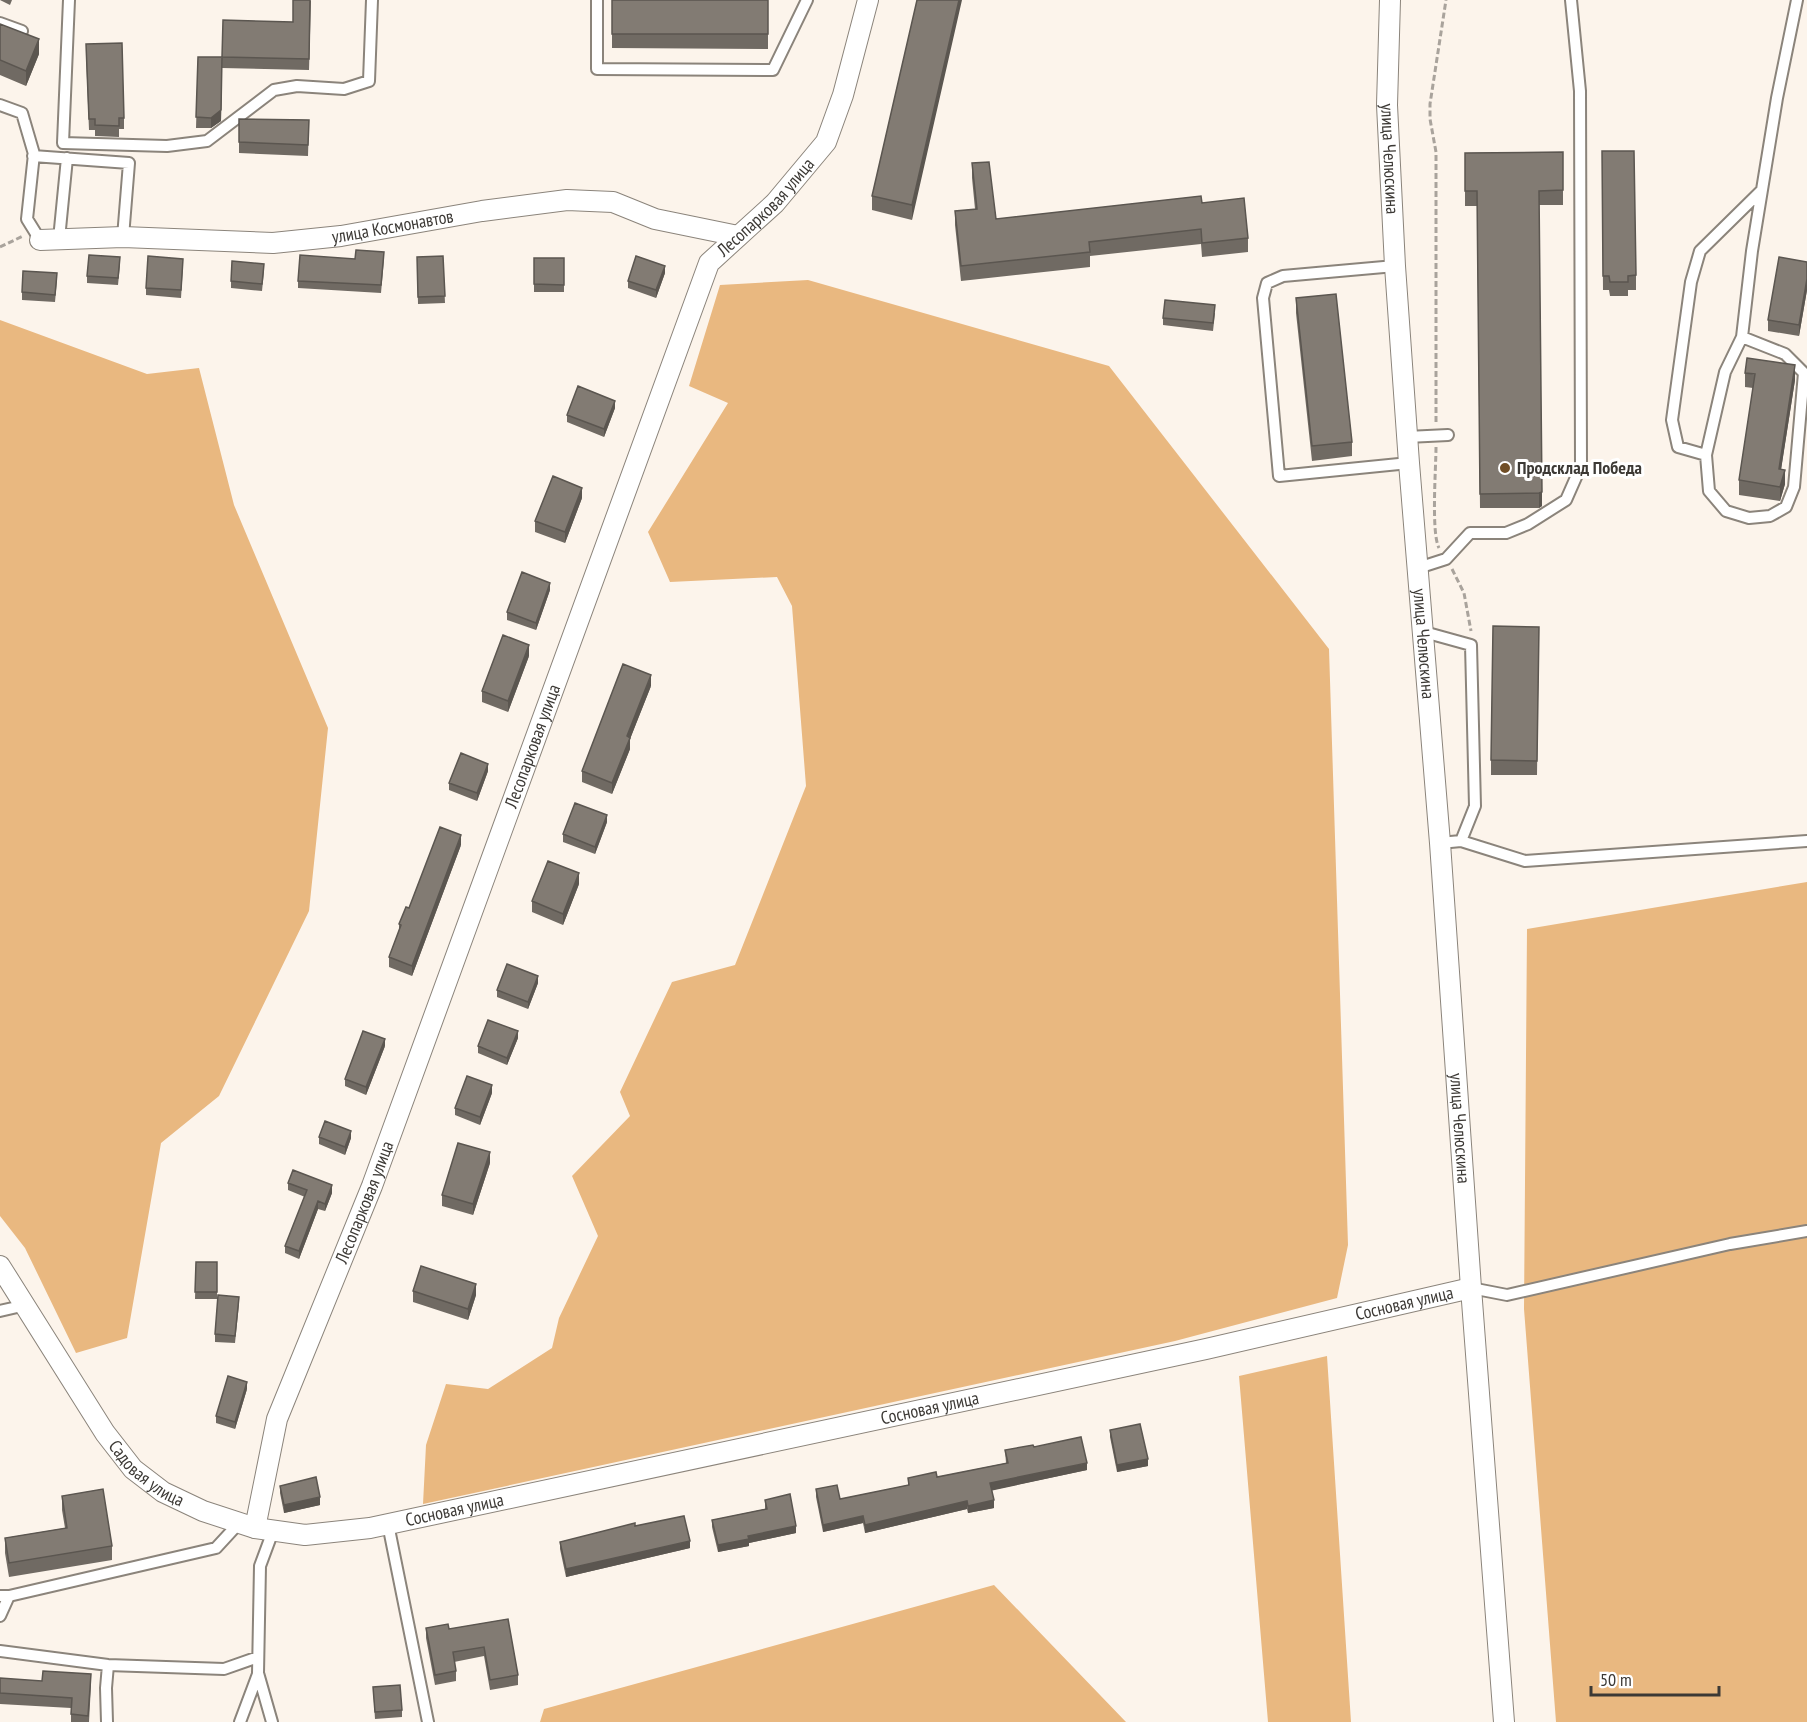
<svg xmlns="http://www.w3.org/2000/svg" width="1807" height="1722" font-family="'PT Sans Narrow',sans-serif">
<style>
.forest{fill:#e9b880}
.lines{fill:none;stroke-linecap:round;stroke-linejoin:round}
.lane-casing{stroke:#8b847b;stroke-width:14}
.street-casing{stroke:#8b847b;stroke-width:22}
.path{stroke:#a9a39c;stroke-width:3;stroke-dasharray:6 3;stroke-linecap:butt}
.lane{stroke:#fff;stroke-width:10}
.street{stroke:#fff;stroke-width:20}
.wall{fill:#706a63}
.shaded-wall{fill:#5b5650}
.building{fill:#827b73;stroke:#5b5650;stroke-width:1.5}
.poi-dot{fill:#704e26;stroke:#fff;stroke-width:2}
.labels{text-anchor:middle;stroke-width:6;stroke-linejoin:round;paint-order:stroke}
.street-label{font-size:18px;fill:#3c3935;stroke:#fff}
.poi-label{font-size:18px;font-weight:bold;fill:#3c3935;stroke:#fff;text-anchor:start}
</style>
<rect width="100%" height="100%" fill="#fcf4eb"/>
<path class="forest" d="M808,280l301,86 220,283 19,596 -11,53 -162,43 -752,163 3,-59 20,-61 42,5 64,-41 7,-30 39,-82 -26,-60 58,-60 -10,-24 52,-110 63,-17 71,-179 -14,-180 -15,-29 -107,5 -22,-50 80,-129 -39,-17 31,-101z
M0,320l147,54 52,-6 35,137 94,223 -19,183 -90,185 -58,47 -34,195 -51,15 -51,-105 -25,-32z
M1807,882v840h-251l-32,-413 3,-380z
M1327,1356l24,366h-83l-29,-346z
M994,1585l132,137h-586l4,-13z"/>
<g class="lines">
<defs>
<path id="lane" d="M69,0l-6,143 104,3 40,-5 67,-51 23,-4 47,3 25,-8 3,-81
M597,0v69l176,1 34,-70
M0,23l22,8
M0,105l22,8 12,41 -7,65 13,21
M33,156l96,7 -6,74
M59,239l8,-81
M1395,266l-112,10 -16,7 -4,15 16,178 130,-13
M1742,337l43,17 19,19 -10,114 -8,20 -16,9 -21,2 -23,-7 -17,-20 -3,-36 19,-83 17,-35 10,-86 25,-153 20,-98
M1407,437l41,-2
M1706,455l-28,-8 -6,-27 19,-138 9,-31 62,-61
M1418,568l28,-9 24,-26h36l22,-9 38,-24 15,-34 -1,-375 -9,-91
M1424,632l47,13 4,161 -14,35
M1440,843l21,-2 64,20 282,-20
M1471,1288l36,7 223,-51 77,-13
M0,1311l26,-6
M388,1524l40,198
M0,1596h9l207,-48 23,-25
M0,1616l9,-20
M0,1651l108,14 116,4 34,-12
M107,1722l-1,-34 2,-23
M240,1722l18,-48
M272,1722l-14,-49 2,-107 13,-35"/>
<g id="street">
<path id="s1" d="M1390,0l-3,105 8,161 14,197 31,380 31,445 33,434"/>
<path id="s2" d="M40,240l83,-3 150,6 68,-7 141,-25 85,-11 46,2 42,17 83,17"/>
<path id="s3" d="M0,1266l105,167 28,36 30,23 40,19 52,17 50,7 65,-7 836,-179 265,-61"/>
<path id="s4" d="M255,1528l22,-109 95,-233 337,-923 66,-60 51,-61 17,-47 25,-95"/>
</g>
</defs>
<use href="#lane" class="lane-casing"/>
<use href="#street" class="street-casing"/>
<path class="path" d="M0,247l23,-11
M1436,422v-270l-6,-33v-15l16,-104
M1436,447c0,21 -5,86 3,101
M1452,569l12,24 7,38"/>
<use href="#lane" class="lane"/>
<use href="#street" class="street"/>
</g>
<path class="wall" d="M0,0h12l-2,5z
M311,0l-2,70 -87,-2 -1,53 -10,7h-15l2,-71h24l71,-35z
M612,0h156v49l-156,-1z
M917,0l-5,220 -40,-10v-14z
M0,24l39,30 -13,32 -26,-11z
M86,55l38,63v11h-5v8l-24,-1v-6h-6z
M239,119l70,1 -1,36 -69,-3z
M1602,151l34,124v15h-8v6h-18l-1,-6h-6z
M1563,152v53h-24l3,301 -3,2h-59l-3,-302h-12v-53z
M972,163l24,56 206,-16 46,35v14l-46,5 -1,-13 -111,12v11l-129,14 -6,-56v-14l20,-2 -3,-31z
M443,256l2,47 -27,1 -1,-47z
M534,258h30v34h-30z
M355,259h29l-3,34 -83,-5v-7z
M1807,262v28l-8,46 -31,-5v-11z
M120,265l-2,20 -31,-2v-7z
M183,266l-2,32 -35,-3v-7z
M264,271l-2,20 -31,-3v-7z
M665,273l-9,25 -28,-10v-7z
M57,280l-2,22 -33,-2v-8z
M1296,298l56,144v14l-40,5 -16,-148z
M1215,313l-2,18 -50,-6v-7z
M1745,373l50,7 -14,89 4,15 -5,17 -41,-6v-15l14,-92 -8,-1z
M615,408l-11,29 -37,-15v-7z
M582,498l-17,45 -30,-11v-11z
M550,590l-14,40 -29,-10v-8z
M1539,627l-2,148h-46v-15z
M529,656l-21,56 -26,-10v-11z
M651,686l-21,53v10l-18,45 -30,-12v-11z
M488,771l-11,30 -28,-11v-7z
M607,822l-12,32 -32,-12v-8z
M461,845l-49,131 -23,-9v-10l10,-26v-7l10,-16z
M579,884l-16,41 -31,-13v-11z
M538,983l-10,26 -31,-12v-7z
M518,1038l-11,27 -29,-12v-7z
M385,1046l-19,49 -21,-9v-7z
M492,1093l-12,32 -25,-10v-7z
M319,1137l32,1 -6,17 -26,-11z
M490,1163l-17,52 -31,-9v-11z
M288,1183l44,10 -7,18 -7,-2 -19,50 -14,-6v-7l20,-49 -17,-7z
M196,1262h21v37h-22z
M413,1291l63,4 -8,25 -55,-18z
M239,1304l-4,39 -20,-1v-8z
M247,1389l-12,40 -19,-6v-7z
M1110,1430l38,36 -31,6 -7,-35z
M1034,1447l53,23 -95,20 2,18 -26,5 -1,-4 -102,24 -2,-10 -40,9 -7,-35v-8l24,10 68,-14v-7l29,-1 69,-14 -1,-13z
M280,1486l40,19 -36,8 -4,-20z
M62,1496l50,50v14l-103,17 -4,-24v-15l60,-10 -3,-18z
M765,1500l31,33 -47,10v3l-31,6 -6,-25v-7l53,-11z
M635,1526l55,22 -124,29 -6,-28v-7z
M508,1619l10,56v10l-28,5 -6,-34 -30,6 2,9v10l-21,4 -9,-47v-10l23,1z
M0,1678l91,7 -2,37h-18v-14l-71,-4z
M373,1687l29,23v7l-27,2z"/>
<path class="shaded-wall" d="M959,0h3l-50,220v-15z
M39,39v15l-13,32v-15z
M222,68l-1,53 -10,7v-10z
M665,266v7l-9,25v-8z
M1807,279v11l-8,46v-11z
M1795,365v15l-16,103v-14z
M615,401v7l-11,29v-8z
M1785,470v14l-5,17v-14z
M582,488v10l-17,45v-11z
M1542,492v14l-3,2v-15z
M550,583v7l-14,40v-7z
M529,645v11l-21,56v-11z
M651,675v11l-21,53v10l-18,45v-11l15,-47z
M488,764v7l-11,30v-8z
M607,815v7l-12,32v-7z
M461,835v10l-49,131v-10z
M579,873v11l-16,41v-11z
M538,976v7l-10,26v-7z
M518,1031v7l-11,27v-7z
M385,1039v7l-19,49v-8z
M492,1085v8l-12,32v-8z
M351,1131v7l-6,17v-8z
M490,1152v11l-17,52v-11z
M332,1185v8l-7,18v-7z
M318,1201v8l-19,50v-8z
M476,1284v11l-8,25v-11z
M247,1382v7l-12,40v-7z
M1148,1459v7l-31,6v-7z
M1087,1463v7l-97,21v-8z
M320,1497v8l-36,8v-8z
M994,1500v8l-26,5v-7z
M967,1501v8l-102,24v-8z
M863,1516v7l-40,9v-7z
M796,1526v7l-47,10v3l-31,6v-7l30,-9z
M690,1541v7l-124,29v-8z"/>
<path class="building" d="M293,0h17l-1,59 -87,-2 1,-37 70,2z
M612,0h156v34h-156z
M917,0h42l-47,205 -40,-9z
M0,24l39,15 -13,32 -26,-11z
M122,43l2,75h-5v8l-24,-1v-6h-6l-3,-75z
M198,57h24l-1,53 -10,8 -15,-1z
M239,119l70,1 -1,25 -69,-3z
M1602,151h32l2,124 -8,1v6h-18l-1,-6h-6z
M1563,152v38l-24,1 3,301 -3,1 -59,1 -3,-303h-12v-38z
M989,162l7,57 205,-23 1,7 42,-5 4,40 -46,5 -1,-14 -112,13 1,10 -129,14 -6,-55 22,-2 -5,-46z
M356,250l28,2 -3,33 -83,-4 2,-26 55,4z
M89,255l31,2 -2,21 -31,-2z
M148,256l35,3 -2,31 -35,-2z
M443,256l2,40 -27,1 -1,-40z
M636,256l29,10 -9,24 -28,-9z
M1779,257l28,5v17l-8,46 -31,-5z
M534,258h30v27l-30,-1z
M232,261l32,3 -2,20 -31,-3z
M23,271l34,2 -2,22 -33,-3z
M1336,294l16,148 -40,4 -16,-148z
M1165,300l50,5 -2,18 -50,-5z
M1747,358l48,7 -16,104 6,1 -5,17 -41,-7 16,-106 -10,-1z
M578,386l37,15 -11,28 -37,-14z
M553,476l29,12 -17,44 -30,-11z
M522,572l28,11 -14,40 -29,-11z
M1493,626l46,1 -2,134 -46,-1z
M503,635l26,10 -21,56 -26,-10z
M623,664l28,11 -24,61 3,2 -18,45 -30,-12z
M461,753l27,11 -11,29 -28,-10z
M575,803l32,12 -12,32 -32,-13z
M440,827l21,8 -49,131 -23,-9 12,-32 -2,-1 7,-17 3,1z
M548,861l31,12 -16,41 -31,-13z
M507,964l31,12 -10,26 -31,-12z
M488,1020l30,11 -11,27 -29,-12z
M363,1031l22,8 -19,48 -21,-8z
M467,1076l25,9 -12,32 -25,-9z
M325,1121l26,10 -6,16 -26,-10z
M458,1143l32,9 -17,52 -31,-9z
M293,1170l39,15 -7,19 -7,-3 -19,50 -14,-5 22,-56 -19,-7z
M196,1262h21v30h-22z
M421,1266l55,18 -8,25 -55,-18z
M218,1295l21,2 -4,39 -20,-2z
M228,1376l19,6 -12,40 -19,-6z
M1140,1424l8,35 -31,6 -7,-35z
M1081,1437l6,26 -97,20 4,17 -26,6 -1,-5 -102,24 -2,-9 -40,9 -7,-36 21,-4 3,14 69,-14 -1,-7 28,-6 1,5 71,-14 -3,-13 28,-5 1,2z
M316,1477l4,20 -36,8 -4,-19z
M103,1489l9,57 -103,17 -4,-25 62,-10 -5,-32z
M790,1494l6,32 -48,10 1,3 -31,6 -6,-25 55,-11 -2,-9z
M684,1516l6,25 -124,28 -6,-27 75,-19v3z
M508,1619l10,56 -28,5 -6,-33 -31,5 3,19 -21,4 -9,-47 22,-4 1,5z
M43,1671l48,3 -3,42 -17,-2 1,-16 -72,-5v-15l42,3z
M400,1685l2,25 -27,2 -2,-25z"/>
<circle class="poi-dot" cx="1505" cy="468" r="6"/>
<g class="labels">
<g class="street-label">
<text dy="6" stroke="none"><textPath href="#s1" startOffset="159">улица Челюскина</textPath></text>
<text dy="6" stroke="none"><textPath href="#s4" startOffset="1425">Лесопарковая улица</textPath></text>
<text dy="6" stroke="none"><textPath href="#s2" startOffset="354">улица Космонавтов</textPath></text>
<text dy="6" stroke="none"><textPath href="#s1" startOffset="645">улица Челюскина</textPath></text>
<text dy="6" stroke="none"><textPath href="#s4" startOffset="831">Лесопарковая улица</textPath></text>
<text dy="6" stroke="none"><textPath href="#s1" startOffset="1131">улица Челюскина</textPath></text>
<text dy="6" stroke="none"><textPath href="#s4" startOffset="345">Лесопарковая улица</textPath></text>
<text dy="6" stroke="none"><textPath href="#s3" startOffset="1554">Сосновая улица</textPath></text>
<text dy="6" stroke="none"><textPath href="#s3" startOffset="1068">Сосновая улица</textPath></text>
<text dy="6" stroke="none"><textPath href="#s3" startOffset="256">Садовая улица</textPath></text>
<text dy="6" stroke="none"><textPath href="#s3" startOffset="582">Сосновая улица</textPath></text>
</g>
<g class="poi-label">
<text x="1517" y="474">Продсклад Победа</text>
</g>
</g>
<path d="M1591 1686v9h128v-9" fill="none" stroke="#3c3935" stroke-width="3"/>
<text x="1600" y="1686" font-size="18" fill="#3c3935" stroke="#ffffff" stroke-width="4.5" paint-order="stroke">50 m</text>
</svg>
